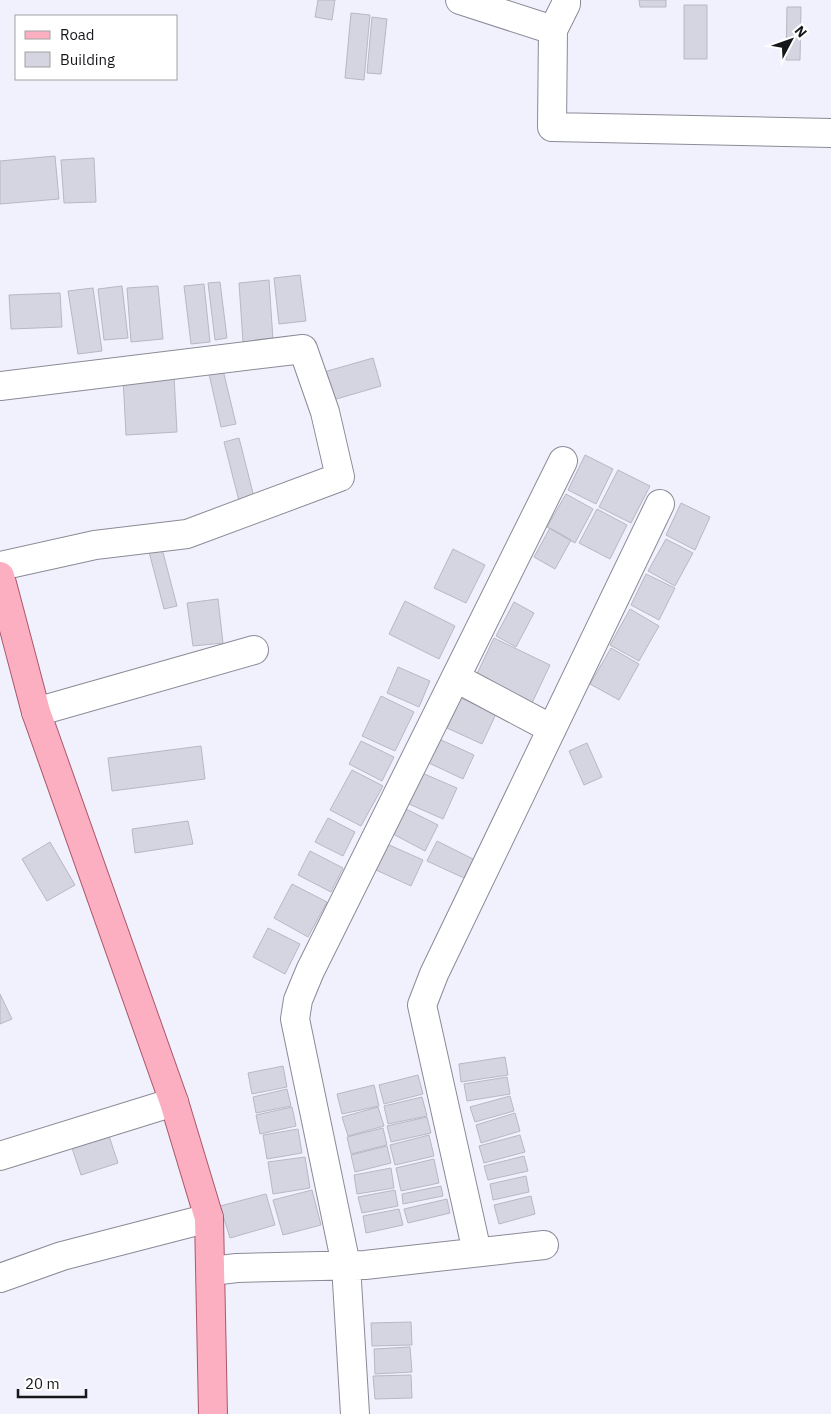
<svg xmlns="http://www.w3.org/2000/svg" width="831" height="1414" font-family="'IBM Plex Sans',sans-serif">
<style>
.building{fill:#d4d5e1;stroke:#b7b8c3}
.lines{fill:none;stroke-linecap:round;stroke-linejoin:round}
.minor-casing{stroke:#8a8b96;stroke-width:30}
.major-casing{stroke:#ab576c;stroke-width:30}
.minor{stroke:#fff;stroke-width:28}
.major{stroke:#fcafc1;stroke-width:28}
</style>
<rect width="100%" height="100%" fill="#f0f1fd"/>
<path class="building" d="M318,0h17l-3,20 -17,-3z
M639,0h27v7h-26z
M684,5h23v54h-23z
M787,7h14l-1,53h-14z
M351,13l19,2 -6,65 -19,-2z
M372,17l15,2 -6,55 -14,-1z
M55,156l4,43 -59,5v-43z
M94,158l2,44 -32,1 -3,-43z
M300,275l6,46 -27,3 -5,-46z
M269,280l4,60 -30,2 -4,-59z
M220,282l7,56 -12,2 -7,-57z
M204,284l6,58 -19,2 -7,-58z
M122,286l6,52 -24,2 -6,-51z
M158,286l5,53 -32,3 -4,-54z
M93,288l9,63 -24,3 -10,-63z
M60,293l2,34 -51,2 -2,-34z
M373,358l8,28 -48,14 -9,-28z
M223,370l13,54 -15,3 -12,-53z
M174,376l3,56 -51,3 -3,-57z
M239,438l15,59 -15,4 -15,-59z
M585,455l28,14 -17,35 -28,-14z
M618,470l32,16 -19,37 -32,-16z
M566,494l27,15 -18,34 -28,-16z
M681,503l29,14 -15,33 -29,-15z
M597,509l30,16 -17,34 -31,-16z
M550,528l21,12 -16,29 -21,-12z
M666,539l27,14 -18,33 -27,-15z
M161,545l16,61 -13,3 -16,-61z
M453,549l32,16 -19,38 -32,-15z
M646,574l29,14 -16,32 -28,-15z
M218,599l5,44 -30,3 -6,-43z
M405,601l50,25 -16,33 -50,-25z
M514,602l20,11 -18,34 -20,-11z
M630,609l29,17 -20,35 -29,-16z
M494,638l56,27 -18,38 -56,-27z
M611,648l28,16 -20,36 -29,-16z
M398,667l32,14 -11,26 -32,-14z
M381,696l33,16 -19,39 -33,-15z
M461,698l35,16 -14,30 -35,-16z
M439,739l35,16 -11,24 -34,-16z
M361,741l33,16 -12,24 -33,-17z
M587,743l15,34 -18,8 -15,-34z
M201,746l4,33 -93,12 -4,-33z
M352,770l31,16 -22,40 -31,-16z
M422,773l35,15 -14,31 -34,-15z
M406,809l32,16 -13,26 -32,-17z
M328,818l27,14 -12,24 -28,-14z
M188,821l5,23 -58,9 -3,-24z
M437,841l38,19 -9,19 -39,-18z
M50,842l25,43 -28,16 -25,-42z
M387,844l36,16 -12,26 -35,-16z
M310,851l33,17 -12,24 -33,-17z
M292,884l35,18 -19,35 -34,-19z
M268,928l32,16 -15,30 -32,-17z
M0,994l12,25 -12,5z
M505,1057l3,18 -47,7 -2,-18z
M283,1066l4,21 -35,7 -4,-21z
M418,1075l5,19 -39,10 -5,-19z
M507,1077l3,17 -43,7 -3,-17z
M374,1085l5,21 -37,8 -5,-20z
M287,1089l4,17 -35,7 -3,-16z
M510,1096l4,15 -39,11 -5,-15z
M422,1097l5,19 -39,8 -4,-18z
M292,1107l4,19 -36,8 -4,-19z
M378,1107l6,19 -36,10 -6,-19z
M515,1113l5,18 -39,12 -5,-18z
M427,1117l4,16 -40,9 -4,-16z
M106,1127l12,36 -37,12 -12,-36z
M383,1128l4,17 -36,9 -4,-17z
M298,1129l4,24 -35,6 -4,-24z
M429,1135l5,21 -39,9 -5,-20z
M520,1135l5,17 -41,11 -5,-17z
M387,1146l4,17 -36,9 -4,-17z
M524,1156l4,15 -40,9 -4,-14z
M305,1157l5,31 -37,6 -5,-32z
M434,1159l5,24 -38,8 -5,-23z
M391,1168l3,20 -37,6 -3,-19z
M526,1176l3,16 -36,8 -3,-16z
M441,1186l2,10 -40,8 -1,-10z
M312,1190l9,35 -38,10 -10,-35z
M395,1190l3,16 -36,7 -4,-16z
M266,1194l9,31 -45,13 -10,-32z
M531,1196l4,18 -36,10 -5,-19z
M447,1199l3,14 -42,10 -4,-14z
M399,1209l4,16 -37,8 -3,-17z
M411,1322l1,23 -40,1 -1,-23z
M410,1347l2,25 -37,2 -1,-25z
M411,1375l1,23 -37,1 -2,-23z"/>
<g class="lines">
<defs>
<path id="minor" d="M460,0l93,30 13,-26v-4
M553,30l-1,97 279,6
M0,386l303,-37 22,63 15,65 -153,57 -92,11 -95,21
M456,678l96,51
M36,712l218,-62
M0,1156l174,-54
M477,1252l-55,-247 12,-31 226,-470
M211,1271l26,-3 128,-3 179,-20
M0,1278l62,-22 147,-38
M355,1414l-9,-149 -51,-246 3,-19 12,-29 253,-510"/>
<path id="major" d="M0,576l36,136 138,390 35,116 4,196"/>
</defs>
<use href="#minor" class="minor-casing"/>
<use href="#major" class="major-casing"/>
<use href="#minor" class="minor"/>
<use href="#major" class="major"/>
</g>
<rect x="15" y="15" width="162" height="65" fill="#ffffff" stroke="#a2a2a4"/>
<rect x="25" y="31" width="25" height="8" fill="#fcafc1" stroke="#a2a2a4"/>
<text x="60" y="40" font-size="15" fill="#17171b">Road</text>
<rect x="25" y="52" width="25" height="15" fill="#d4d5e1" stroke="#a2a2a4"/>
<text x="60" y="65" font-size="15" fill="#17171b">Building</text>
<g transform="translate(791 40) rotate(49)" stroke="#ffffff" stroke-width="4" paint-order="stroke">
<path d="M0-4L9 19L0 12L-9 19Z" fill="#17171b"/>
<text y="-8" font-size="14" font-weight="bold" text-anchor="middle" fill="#17171b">N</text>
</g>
<path d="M18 1389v8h68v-8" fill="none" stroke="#17171b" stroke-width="2.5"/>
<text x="25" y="1389" font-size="15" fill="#17171b" stroke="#ffffff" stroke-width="4" paint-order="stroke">20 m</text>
</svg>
